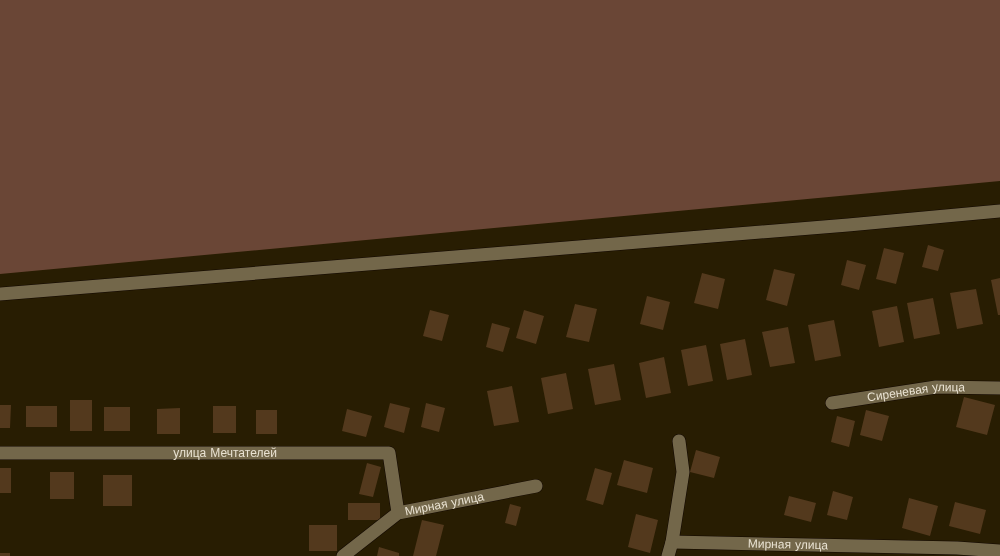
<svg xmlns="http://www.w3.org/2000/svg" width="1000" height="556" font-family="'Work Sans',sans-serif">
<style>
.forest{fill:#6a4636}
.building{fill:#53391d}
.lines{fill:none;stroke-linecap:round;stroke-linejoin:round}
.street-casing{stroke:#110700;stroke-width:14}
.street{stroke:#73674a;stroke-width:13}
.labels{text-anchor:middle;stroke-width:4;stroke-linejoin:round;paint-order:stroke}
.street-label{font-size:12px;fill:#e9e2d2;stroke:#0d0801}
</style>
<rect width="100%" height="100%" fill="#281d02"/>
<path class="forest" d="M0,0h1000v181l-1000,93z"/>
<path class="building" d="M928,245l16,5 -6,21 -16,-4z
M884,248l20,5 -8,31 -20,-5z
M847,260l19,5 -7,25 -18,-5z
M774,269l21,5 -8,32 -21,-6z
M702,273l23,6 -7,30 -24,-6z
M1000,278v37h-2l-7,-35z
M976,289l7,35 -26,5 -7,-36z
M647,296l23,6 -7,28 -23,-6z
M933,298l7,36 -26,5 -7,-36z
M575,304l22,5 -8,33 -23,-5z
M897,306l7,36 -25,5 -7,-36z
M430,310l19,5 -7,26 -19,-5z
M524,310l20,6 -8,28 -20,-6z
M834,320l7,36 -26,5 -7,-36z
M492,323l18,5 -7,24 -17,-5z
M788,327l7,36 -25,4 -8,-35z
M745,339l7,36 -25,5 -7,-36z
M706,345l7,36 -25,5 -7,-36z
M664,357l7,36 -25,5 -7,-35z
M614,364l7,36 -26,5 -7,-36z
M566,373l7,36 -25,5 -7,-36z
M512,386l7,36 -25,4 -7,-35z
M964,397l31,8 -8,30 -31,-8z
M70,400h22v31h-22z
M390,403l20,5 -6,25 -20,-6z
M426,403l19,5 -6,24 -18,-5z
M0,405h11l-1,23h-10z
M26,406h31v21h-31z
M213,406h23v27h-23z
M104,407h26v24h-26z
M180,408v26h-23v-25z
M347,409l25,7 -6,21 -24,-6z
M256,410h21v24h-21z
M866,410l23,6 -7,25 -22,-6z
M837,416l18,5 -6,26 -18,-5z
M696,450l24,7 -6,21 -24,-6z
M624,460l29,8 -6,25 -30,-8z
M367,463l14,4 -8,30 -14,-3z
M0,468h11v25h-11z
M595,468l17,5 -9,32 -17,-5z
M50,472h24v27h-24z
M103,475h29v31h-29z
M833,491l20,6 -6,23 -20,-5z
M789,496l27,7 -5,19 -27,-7z
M909,498l29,8 -8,30 -28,-8z
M955,502l31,8 -6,24 -31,-8z
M348,503h32v17h-32z
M510,504l11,3 -5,19 -11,-3z
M636,514l22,6 -8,33 -22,-6z
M422,520l22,5 -8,31h-23z
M309,525h28v26h-28z
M379,547l20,6v3h-22z
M0,553h10v3h-10z"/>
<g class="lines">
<defs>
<g id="street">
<path d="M0,294l848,-69 152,-14"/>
<path id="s1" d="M832,403l104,-16 64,1"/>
<path id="s2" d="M0,453h389l9,60"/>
<path id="s3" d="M672,542l285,6 43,3"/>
<path id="s4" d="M343,556l55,-43 138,-27"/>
<path d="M668,556l4,-14 11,-70 -4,-31"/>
</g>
</defs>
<use href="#street" class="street-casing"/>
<use href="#street" class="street"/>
</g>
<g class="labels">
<g class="street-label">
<text dy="4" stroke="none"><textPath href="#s1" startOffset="85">Сиреневая улица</textPath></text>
<text dy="4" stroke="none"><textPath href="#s2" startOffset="225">улица Мечтателей</textPath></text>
<text dy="4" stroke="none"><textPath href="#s4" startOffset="117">Мирная улица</textPath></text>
<text dy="4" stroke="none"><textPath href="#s3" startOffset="116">Мирная улица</textPath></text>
</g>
</g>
</svg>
